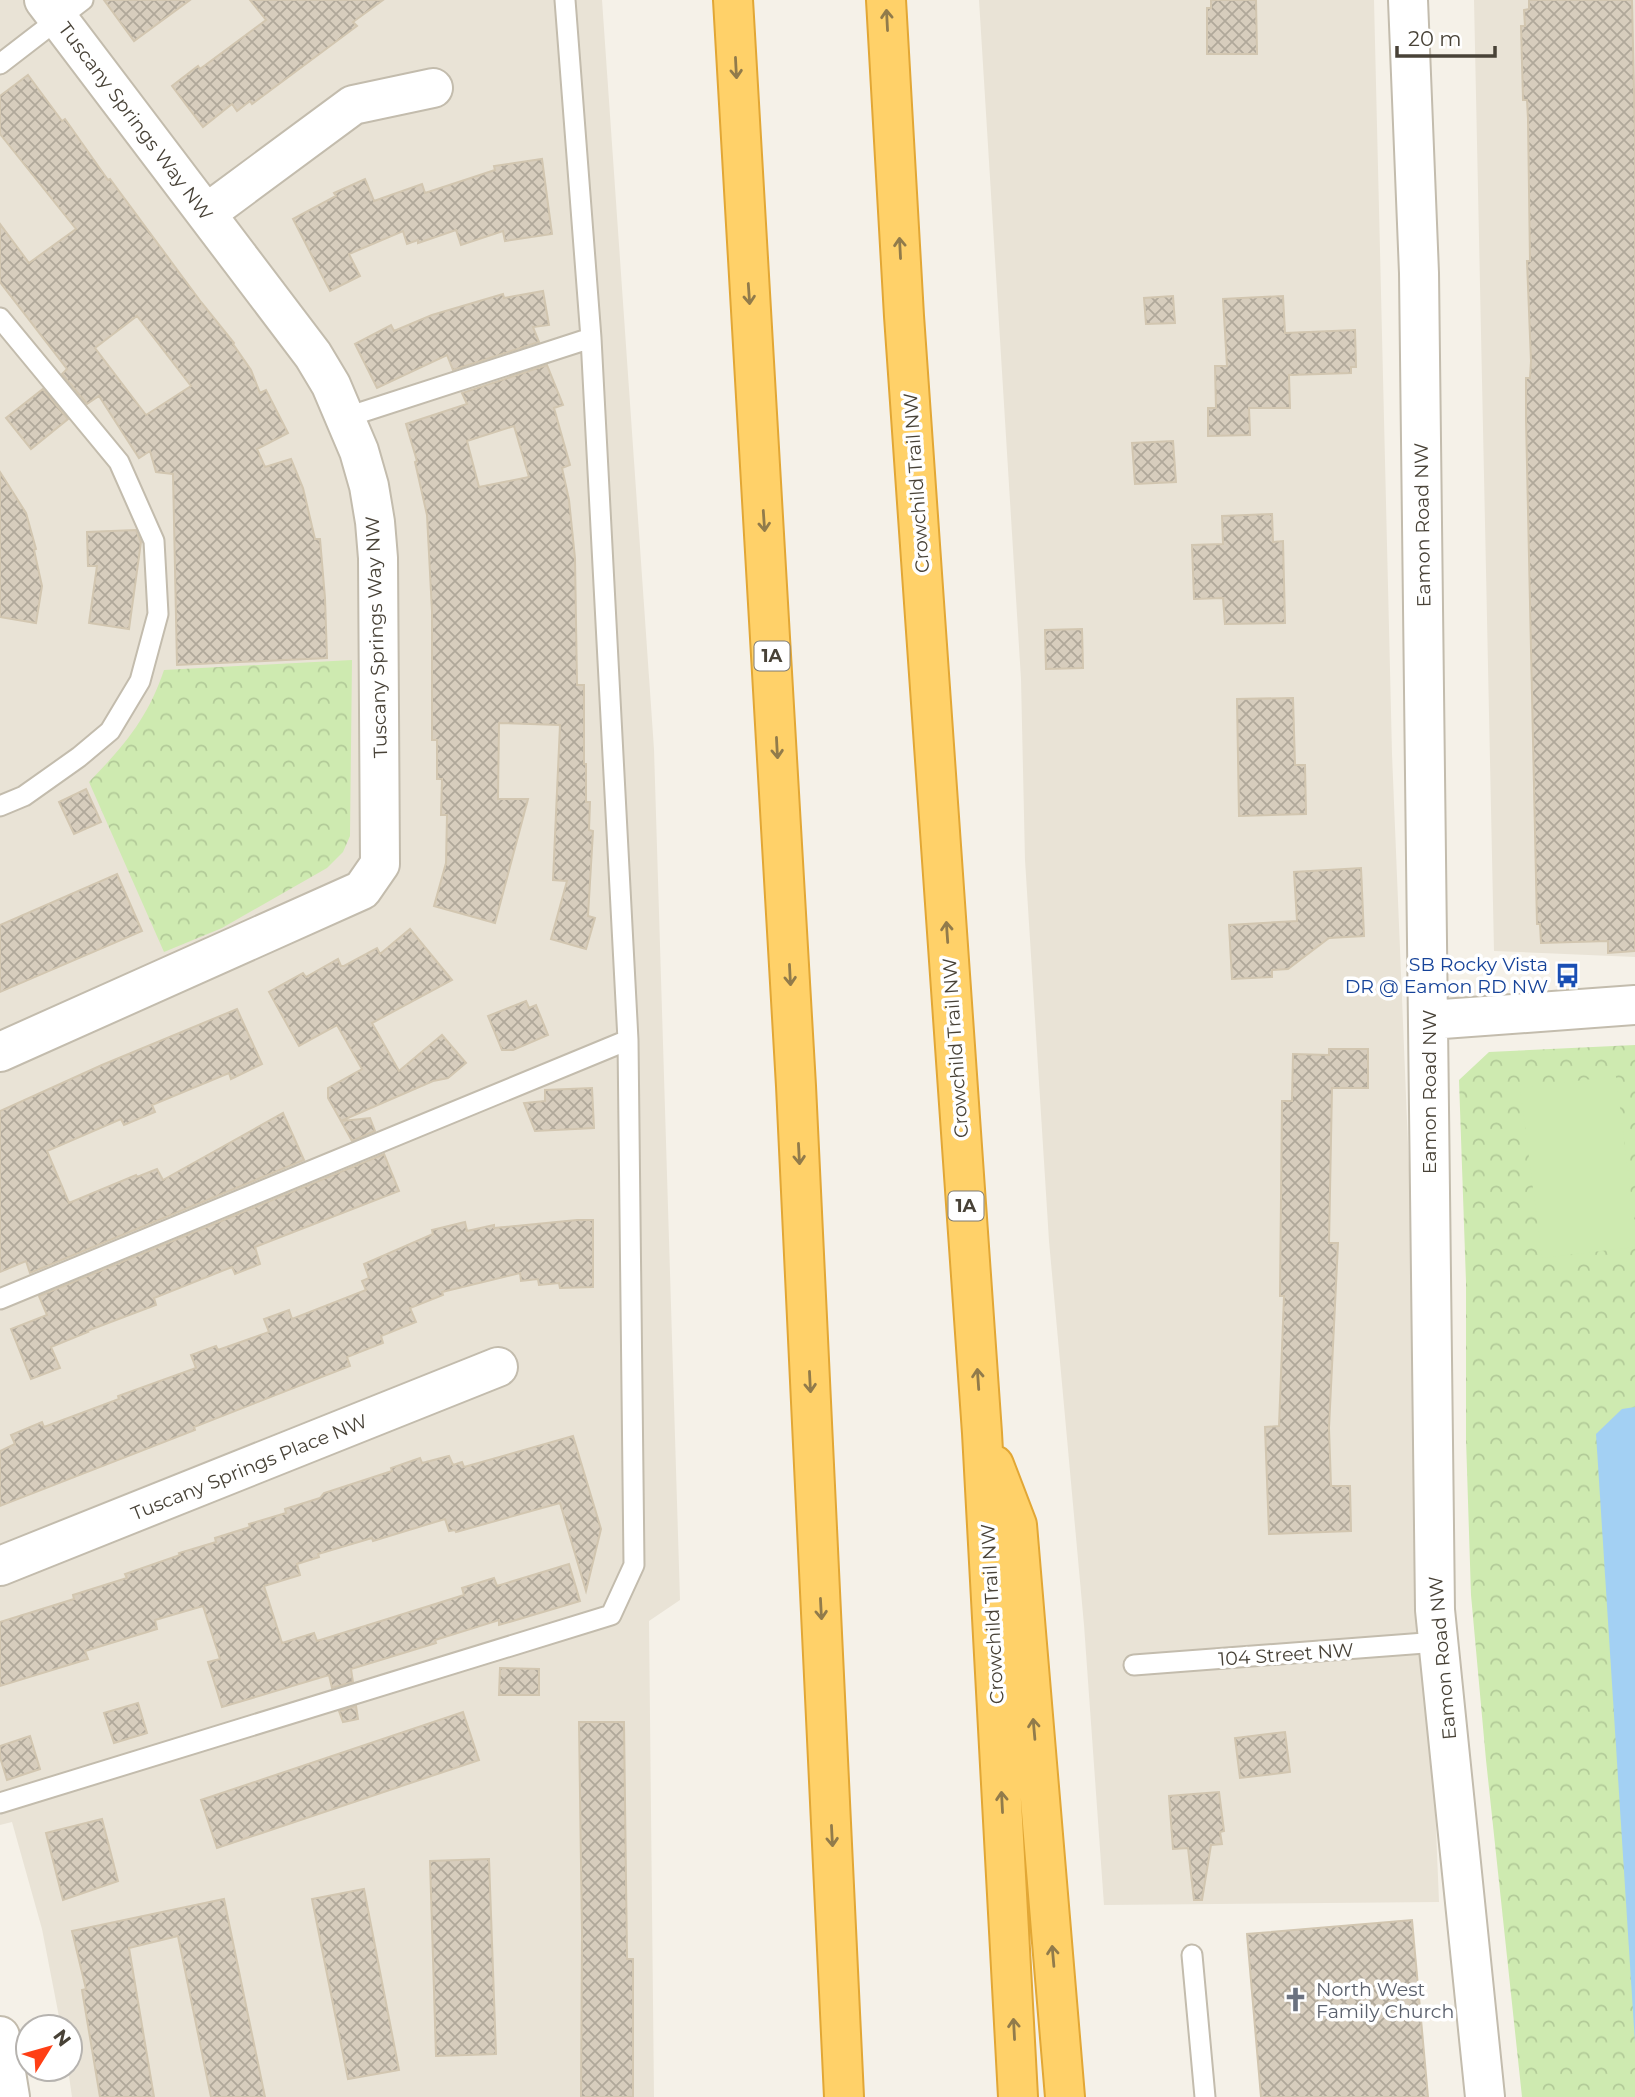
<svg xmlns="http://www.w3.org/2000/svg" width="1635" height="2097" font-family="Montserrat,sans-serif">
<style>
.residential{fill:#e9e3d6}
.park{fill:url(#park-crowns)}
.pitch{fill:#ceeab0}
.water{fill:#a3d0f3}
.building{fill:url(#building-cross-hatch);stroke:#d2c6b0;stroke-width:2;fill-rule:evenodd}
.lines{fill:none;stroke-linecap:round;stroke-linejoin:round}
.service-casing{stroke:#c3bcad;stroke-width:23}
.minor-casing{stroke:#c3bcad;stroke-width:42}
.motorway-casing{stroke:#e2a735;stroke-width:42}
.service{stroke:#fff;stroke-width:19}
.minor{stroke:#fff;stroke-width:38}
.motorway{stroke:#ffd169;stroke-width:38}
.oneway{stroke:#917b4b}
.labels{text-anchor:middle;stroke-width:7;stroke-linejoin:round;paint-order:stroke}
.shield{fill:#fff;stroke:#7f7b73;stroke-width:2}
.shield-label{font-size:18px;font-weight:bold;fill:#484237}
.street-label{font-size:19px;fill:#484237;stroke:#fff}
.transit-label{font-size:19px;fill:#164399;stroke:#fff;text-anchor:end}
.worship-label{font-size:19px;fill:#5b616d;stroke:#fff;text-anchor:start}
</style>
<defs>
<pattern id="park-crowns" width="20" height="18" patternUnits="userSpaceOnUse" patternTransform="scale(1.75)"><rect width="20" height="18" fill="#ceeab0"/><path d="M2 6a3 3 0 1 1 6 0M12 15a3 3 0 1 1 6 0" fill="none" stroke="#b2ca98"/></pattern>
<pattern id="building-cross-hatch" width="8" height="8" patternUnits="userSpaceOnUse" patternTransform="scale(1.75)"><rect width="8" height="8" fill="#d7cdbd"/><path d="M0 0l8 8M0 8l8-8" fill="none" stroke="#b0a89a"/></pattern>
</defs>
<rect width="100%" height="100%" fill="#f5f1e8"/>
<path class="residential" d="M0,0h602l52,749 26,851 -31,21 5,476h-582l-4,-28 2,-42h-9l-19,-98 -30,-107 -12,3z
M979,0h395l18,754 47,1148 -335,3 -20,-280 -35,-384 -24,-381 -4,-181z
M1474,0h161v957l-141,-6z"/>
<path class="park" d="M352,660l-2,176 -7,16 -16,16 -105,60 -58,24 -75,-170c35,-36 59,-64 75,-112z
M1635,1045v1052h-113l-36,-337 -15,-165 -5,-156v-157l-7,-202 30,-28z"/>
<path class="pitch" d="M1616,1076l19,150v21l-93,11 -22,-170z"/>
<path class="water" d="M1635,1407v636l-39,-609 26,-25z"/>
<path class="building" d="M104,0h86l-56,41z
M250,0h133l-30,22 4,4 -105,78 -2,-3 -13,10 -5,-7 -29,23 -31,-41 26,-20 2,3 66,-49z
M1211,0h45l1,54h-50v-46h4z
M1529,0h103l3,137v814l-27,2v-12l-67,2 -1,-19h-3l-11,-505v-41h4l1,-17 -4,-100h3l-2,-142 -1,-19h-4l-2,-74h4l-1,-16 5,-1z
M28,75l34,46 3,-2 43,61 2,-1 91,123 33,41 -1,1 18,26 9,23 6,-3 22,43 -31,16 8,18 26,-8 12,29 12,51h5l5,59 2,60 -150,7 -4,-191 -17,-2 -6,-21 -11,7 -40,-62 -12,8 -25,-30 5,-5 -67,-87v-58l29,39 47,-34 -76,-95v-38zM137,316l54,70 -45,29 -51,-67z
M542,159l10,75 -47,7 -2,-10 -42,14 -5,-15 -38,13v-3l-11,4 -4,-13 -54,23 11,22 -30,15 -37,-72 43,-23 -2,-3 31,-14 9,22 48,-17 3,9 70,-23 -1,-4z
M543,291l6,34 -16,2 6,15 -86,28 -6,-15 -70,33 -22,-44 36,-19 3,6 38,-16 71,-21 1,4z
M1173,296l2,27 -29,1 -2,-26z
M1283,296l2,37 70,-3 1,37h-5v6l-62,2 1,33h-41l1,27 -42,1v-28h8l-1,-42h12l-4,-67z
M547,365l16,40 -9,3 16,57 -8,3 7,32 6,58 2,127h7v79h2v38h4l-1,28 4,1 -5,85 7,2 -9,31 -35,-10 16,-58 -14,-1 7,-155 -61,-2 -1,76h30l-33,124 -61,-17 12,-43 1,-48h-6l1,-36h-5v-39h-5v-129l-5,-96 -12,-53 2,-1 -11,-37 61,-20 -5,-11zM514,426l15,51 -50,10 -12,-46z
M43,389l25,30 -37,30 -25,-31z
M1173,441l3,41 -41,2 -3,-41z
M0,472l26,41 10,36 -2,1 8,36 -6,37 -36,-6z
M1272,514l1,28 10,-1 2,82 -60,1 -2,-26 -29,1 -2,-54 31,-1 -1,-28z
M136,530l5,12 -12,87 -40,-6 8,-57h-9l-1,-34z
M1082,629l1,39 -37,1 -1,-39z
M1293,698l2,67h10l1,49 -67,2 -2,-117z
M86,789l15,33 -27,12 -15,-32z
M1361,868l3,68 -35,2 -41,31 -16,1v7l-40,2 -3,-54 68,-4 -3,-49z
M117,874l25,57 -142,61v-67z
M410,929l42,51 -80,43 27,48 43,-36 24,28 -18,15 -15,3 -92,40 -13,-23v-10l34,-19 -25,-44 -38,21 -30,-54 34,-19 3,4 32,-18 3,7h3l33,-18 3,6z
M526,1001l3,7 7,-3 12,30 -35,15h-11l-14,-34z
M237,1009l25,55 -31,15 -2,-6 -77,32 3,7 -31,13 -3,-6 -74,32 22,52 67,-28 1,2 20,-8 6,11 120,-67 21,47 -274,113 -4,-12 -26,11v-161l102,-46z
M1329,1049h39v39h-36l-3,155h9l-9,185 2,58h19l1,45 -82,3 -4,-107 14,-1 5,-130h-4l2,-195h10l1,-47 36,1z
M592,1088l2,40 -59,3 -11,-28 21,-2v-11z
M370,1118l5,13 -23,10 -11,-20z
M384,1154l15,37 -144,56 5,17 -25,10 -3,-7 -78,31 2,7 -69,26 1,1 -37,15 9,21 -29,11 -20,-50 36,-14 -8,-19z
M577,1220h16v67l-33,1 -1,-5 -20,2 -1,-6 -17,2 -1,-8 -78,19 1,3 -33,13 6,14 -35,14 2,7 -36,14 3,9 -156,61 1,3 -195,76v-55l15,-7 -4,-9 31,-13 2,5 75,-28 -1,-3 78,-28 -5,-13 25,-9 2,4 51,-18 -5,-13 25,-9 3,9 74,-29 -4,-9 7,-3 -5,-14 69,-30 -1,-4 33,-8 2,9 27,-6v3z
M573,1436l28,93 -15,62 -26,-88 -104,29 -1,-2 -6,1 -4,-12 -72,22 -1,-3 -54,16 1,3 -22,7 3,11 -36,11 18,57 32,-10 3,8 147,-46 -2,-7 32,-10 3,8 72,-22 11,37 -81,24v-5l-64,20 1,3 -85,26 2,13 -21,6 -3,-13 -107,32 -14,-45 12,-3 -17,-53 -48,14 2,9 -72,22 3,8 -88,27v-64l74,-23 -1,-4 54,-17 -2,-4 55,-19 -1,-2 37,-11 -1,-4 35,-11 -1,-3 37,-11 -1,-4 35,-11 4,-5 68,-22 -1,-3 29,-10 2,5 27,-7 4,9 9,-3 2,5z
M500,1668l39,1v26h-40z
M138,1703l9,30 -33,10 -10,-30z
M356,1706l2,13 -15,3 -4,-11z
M463,1712l16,48 -262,88 -16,-48z
M579,1722h45l3,237h6v138h-52l1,-163z
M1285,1732l5,40 -50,6 -5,-40z
M30,1736l10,33 -33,11 -7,-23v-11z
M1219,1792l5,39 -4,1 2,12 -11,1 -9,55h-8l-6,-52 -15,1 -4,-53z
M102,1819l16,62 -55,19 -17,-67z
M489,1859l7,195 -60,2 -6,-195z
M364,1889l35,181 -51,9 -36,-180z
M224,1899l41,198h-54l-33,-161 -49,12 25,149h-54l-18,-107 4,-1 -14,-58z
M1412,1920l16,177h-167l-14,-163z"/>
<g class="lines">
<defs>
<path id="service" d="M565,0l26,338 37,702
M0,64l83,-64
M0,318l119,144 35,79 4,73 -18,67 -30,50 -31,26 -55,39 -24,10
M347,417l244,-79
M0,1299l628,-259 6,525 -23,50 -611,188
M1134,1665l304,-23
M1192,1955l13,142"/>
<path id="minor" d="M1408,0l11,273 16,1337 50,487
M207,213l146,-108 80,-17
M1429,1020l206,-15
M0,1052l362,-162 18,-26 -2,-306 -3,-36 -6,-36 -10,-35 -28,-66 -18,-30 -269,-355
M0,1566l498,-199
M0,2036l10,61"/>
<path id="motorway" d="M733,0l63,1086 48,1011
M886,0l18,316 78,1117 36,664
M994,1465l23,60 48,572"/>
</defs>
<use href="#service" class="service-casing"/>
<use href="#minor" class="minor-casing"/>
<use href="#motorway" class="motorway-casing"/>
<use href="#service" class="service"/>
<use href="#minor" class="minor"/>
<use href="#motorway" class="motorway"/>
</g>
<defs><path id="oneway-shaft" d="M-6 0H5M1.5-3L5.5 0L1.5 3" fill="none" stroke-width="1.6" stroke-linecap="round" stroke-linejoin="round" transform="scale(1.75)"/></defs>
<g class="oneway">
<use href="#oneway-shaft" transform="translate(887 20) rotate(-93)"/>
<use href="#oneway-shaft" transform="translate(736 68) rotate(87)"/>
<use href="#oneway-shaft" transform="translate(900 248) rotate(-93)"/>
<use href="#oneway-shaft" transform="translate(749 294) rotate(86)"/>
<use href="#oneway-shaft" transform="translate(764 521) rotate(86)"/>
<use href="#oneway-shaft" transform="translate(777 748) rotate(87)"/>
<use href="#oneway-shaft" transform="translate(947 932) rotate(-94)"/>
<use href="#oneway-shaft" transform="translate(790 975) rotate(87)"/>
<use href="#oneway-shaft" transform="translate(799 1154) rotate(87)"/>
<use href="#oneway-shaft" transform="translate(978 1379) rotate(-94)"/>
<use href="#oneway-shaft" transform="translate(810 1382) rotate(87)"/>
<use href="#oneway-shaft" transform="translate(821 1609) rotate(87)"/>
<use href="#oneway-shaft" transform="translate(1034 1729) rotate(-95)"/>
<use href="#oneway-shaft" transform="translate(1002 1802) rotate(-93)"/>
<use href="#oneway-shaft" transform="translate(832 1836) rotate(87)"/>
<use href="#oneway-shaft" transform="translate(1053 1956) rotate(-95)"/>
<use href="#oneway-shaft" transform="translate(1014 2029) rotate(-93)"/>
</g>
<defs>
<symbol id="bus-bare" viewBox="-9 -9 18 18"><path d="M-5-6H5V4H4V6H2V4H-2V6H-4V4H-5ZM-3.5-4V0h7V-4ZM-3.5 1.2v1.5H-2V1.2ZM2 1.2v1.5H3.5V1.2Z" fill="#1a4fb4" stroke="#fff" stroke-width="2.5" paint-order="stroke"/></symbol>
<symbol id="church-bare" viewBox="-9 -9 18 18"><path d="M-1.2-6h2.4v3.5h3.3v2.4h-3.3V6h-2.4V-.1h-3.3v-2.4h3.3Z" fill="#6b7280" stroke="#fff" stroke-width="2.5" paint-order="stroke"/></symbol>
</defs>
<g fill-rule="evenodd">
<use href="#bus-bare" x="1550" y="958" width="35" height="35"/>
<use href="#church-bare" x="1278" y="1982" width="35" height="35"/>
</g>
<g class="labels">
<g class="shield">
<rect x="754.5" y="641.5" width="35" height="29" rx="5"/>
<rect x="948.5" y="1191.5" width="35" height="29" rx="5"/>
</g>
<g class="shield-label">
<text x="772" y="662">1A</text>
<text x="966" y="1212">1A</text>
</g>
<g class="street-label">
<text transform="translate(136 121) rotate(53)" y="7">Tuscany Springs Way NW</text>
<text transform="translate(916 483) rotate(-94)" y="7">Crowchild Trail NW</text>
<text transform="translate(1422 525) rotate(-91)" y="7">Eamon Road NW</text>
<text transform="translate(376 637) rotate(-92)" y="7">Tuscany Springs Way NW</text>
<text transform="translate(955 1048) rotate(-94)" y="7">Crowchild Trail NW</text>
<text transform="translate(1429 1092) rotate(-90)" y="7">Eamon Road NW</text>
<text transform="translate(249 1467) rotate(-22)" y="7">Tuscany Springs Place NW</text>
<text transform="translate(992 1614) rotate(-93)" y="7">Crowchild Trail NW</text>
<text transform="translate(1286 1654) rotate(-4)" y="7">104 Street NW</text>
<text transform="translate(1442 1658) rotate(-95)" y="7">Eamon Road NW</text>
</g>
<g class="transit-label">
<text x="1548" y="971">SB Rocky Vista<tspan x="1548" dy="22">DR @ Eamon RD NW</tspan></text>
</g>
<g class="worship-label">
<text x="1316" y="1996">North West<tspan x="1316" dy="22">Family Church</tspan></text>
</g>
</g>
<g transform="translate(49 2048) rotate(53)"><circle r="33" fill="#ffffff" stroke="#b6b3af" stroke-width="2"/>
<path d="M0-5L12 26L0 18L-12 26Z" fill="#ff3f15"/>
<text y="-10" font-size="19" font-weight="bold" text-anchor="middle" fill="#484237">N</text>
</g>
<path d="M1397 46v10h98v-10" fill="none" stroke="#484237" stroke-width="3.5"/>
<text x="1408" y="46" font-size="21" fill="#484237" stroke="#ffffff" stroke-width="5" paint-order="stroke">20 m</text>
</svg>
